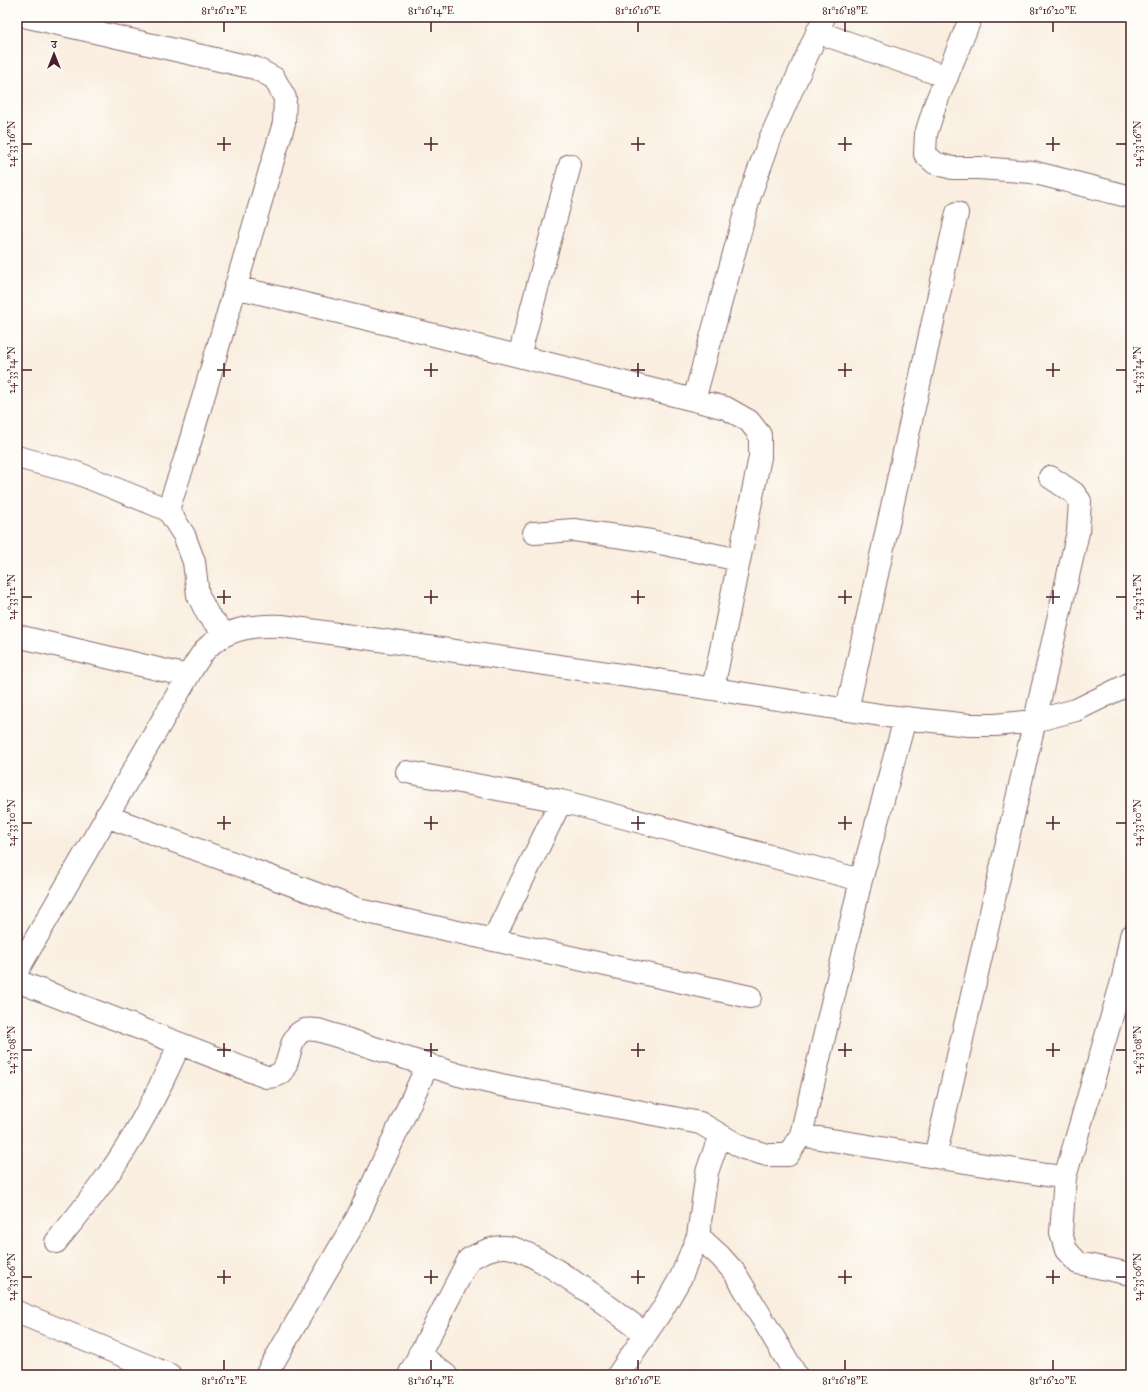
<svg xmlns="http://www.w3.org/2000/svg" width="1148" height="1392" font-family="'IM FELL Great Primer','Noto Serif Devanagari',serif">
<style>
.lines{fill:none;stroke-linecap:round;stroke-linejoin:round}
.minor-casing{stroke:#87676a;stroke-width:24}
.minor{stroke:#fff;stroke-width:22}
.ticks{fill:none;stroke:#4a1f2b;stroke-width:1.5}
.neatline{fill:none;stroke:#4a1f2b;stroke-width:1.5}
.ticks-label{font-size:10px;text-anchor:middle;fill:#4a1f2b}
</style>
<rect width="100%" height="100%" fill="#fdfcf7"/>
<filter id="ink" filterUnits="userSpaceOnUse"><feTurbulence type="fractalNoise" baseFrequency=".025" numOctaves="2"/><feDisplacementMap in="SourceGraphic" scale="8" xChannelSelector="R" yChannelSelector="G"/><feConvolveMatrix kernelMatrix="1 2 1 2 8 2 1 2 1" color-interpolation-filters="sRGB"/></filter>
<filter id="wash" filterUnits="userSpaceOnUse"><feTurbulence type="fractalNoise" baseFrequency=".012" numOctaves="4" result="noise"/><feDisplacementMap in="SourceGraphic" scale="16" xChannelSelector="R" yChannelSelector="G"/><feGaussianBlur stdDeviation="0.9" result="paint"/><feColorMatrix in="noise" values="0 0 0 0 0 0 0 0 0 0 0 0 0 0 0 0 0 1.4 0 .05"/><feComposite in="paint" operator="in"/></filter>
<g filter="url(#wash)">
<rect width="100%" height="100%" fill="#f9eedf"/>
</g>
<g filter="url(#ink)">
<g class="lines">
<defs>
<path id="minor" d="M28,17l227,51 19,10 11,20 -1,25 -99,336 -17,51
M971,17l-36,88 -9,29 -1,20 10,9 17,5h27l53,4 99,25
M817,32l130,45
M235,287l203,49 288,72 23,13 11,14v22l-47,232
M519,356l51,-191
M694,400l56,-205 20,-56 54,-122
M17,457l60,16 91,37 16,25 10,27 4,33 10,20 17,19
M534,533l40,-3 77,11 88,19
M17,636l171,40
M847,710l110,-497
M407,772l154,29 300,79 -60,255 245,40 19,2
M106,816l257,95 387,86
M861,880l44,-161
M1131,936l-8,42 -58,199 -4,56 5,17 12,13 53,11
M493,940l68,-139
M17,971l163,-281c8,-13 15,-28 25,-40 20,-22 49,-25 77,-24l367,53 238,37 82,9h26l39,-4 42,-11 55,-27
M17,981l249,96c31,2 16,-40 39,-47 4,-1 9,0 13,0l141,45 42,10 199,38 43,25 24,7h21l13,-20
M720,1135l-13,37 -9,64 22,20 15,17 61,102
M935,1157l143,-625 2,-31 -6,-8 -24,-16
M56,1242c33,-40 65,-81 89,-127 13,-23 23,-47 35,-71
M17,1312l153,63
M419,1354l27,21
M266,1375l91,-157 71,-154
M409,1375l60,-116c12,-6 24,-13 37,-12 29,1 113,68 140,87
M618,1375l44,-65 19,-33 17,-41"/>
</defs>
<use href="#minor" class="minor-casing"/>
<use href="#minor" class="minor"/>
</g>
</g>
<path class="ticks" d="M224,22v10M431,22v10M638,22v10M845,22v10M1053,22v10M224,137v14M431,137v14M638,137v14M845,137v14M1053,137v14M22,144h10M217,144h14M424,144h14M631,144h14M838,144h14M1046,144h14M1116,144h10M224,363v14M431,363v14M638,363v14M845,363v14M1053,363v14M22,370h10M217,370h14M424,370h14M631,370h14M838,370h14M1046,370h14M1116,370h10M224,590v14M431,590v14M638,590v14M845,590v14M1053,590v14M22,597h10M217,597h14M424,597h14M631,597h14M838,597h14M1046,597h14M1116,597h10M224,816v14M431,816v14M638,816v14M845,816v14M1053,816v14M22,823h10M217,823h14M424,823h14M631,823h14M838,823h14M1046,823h14M1116,823h10M224,1043v14M431,1043v14M638,1043v14M845,1043v14M1053,1043v14M22,1050h10M217,1050h14M424,1050h14M631,1050h14M838,1050h14M1046,1050h14M1116,1050h10M224,1270v14M431,1270v14M638,1270v14M845,1270v14M1053,1270v14M22,1277h10M217,1277h14M424,1277h14M631,1277h14M838,1277h14M1046,1277h14M1116,1277h10M224,1360v10M431,1360v10M638,1360v10M845,1360v10M1053,1360v10"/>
<rect width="1148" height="1392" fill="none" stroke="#fdfcf7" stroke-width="44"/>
<g transform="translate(54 54)" stroke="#fdfcf7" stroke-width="3" paint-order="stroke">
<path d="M0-3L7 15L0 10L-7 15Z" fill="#4a1f2b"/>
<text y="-6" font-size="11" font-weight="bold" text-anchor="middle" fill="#4a1f2b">उ</text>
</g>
<rect x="22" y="22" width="1104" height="1348" class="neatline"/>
<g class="ticks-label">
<text x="224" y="14">81°16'12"E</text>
<text x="431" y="14">81°16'14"E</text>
<text x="638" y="14">81°16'16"E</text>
<text x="845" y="14">81°16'18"E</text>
<text x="1053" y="14">81°16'20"E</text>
<text transform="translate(11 144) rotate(-90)" y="4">24°33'16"N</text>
<text transform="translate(1137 144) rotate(-90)" y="4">24°33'16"N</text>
<text transform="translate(11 370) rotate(-90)" y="4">24°33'14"N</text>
<text transform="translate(1137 370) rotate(-90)" y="4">24°33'14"N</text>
<text transform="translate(11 597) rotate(-90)" y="4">24°33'12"N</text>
<text transform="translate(1137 597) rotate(-90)" y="4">24°33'12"N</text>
<text transform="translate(11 823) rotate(-90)" y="4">24°33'10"N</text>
<text transform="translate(1137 823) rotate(-90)" y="4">24°33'10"N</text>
<text transform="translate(11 1050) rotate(-90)" y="4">24°33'08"N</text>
<text transform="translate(1137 1050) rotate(-90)" y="4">24°33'08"N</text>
<text transform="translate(11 1277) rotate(-90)" y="4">24°33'06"N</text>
<text transform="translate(1137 1277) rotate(-90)" y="4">24°33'06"N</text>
<text x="224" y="1384">81°16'12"E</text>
<text x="431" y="1384">81°16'14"E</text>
<text x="638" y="1384">81°16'16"E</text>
<text x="845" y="1384">81°16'18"E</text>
<text x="1053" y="1384">81°16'20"E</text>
</g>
</svg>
